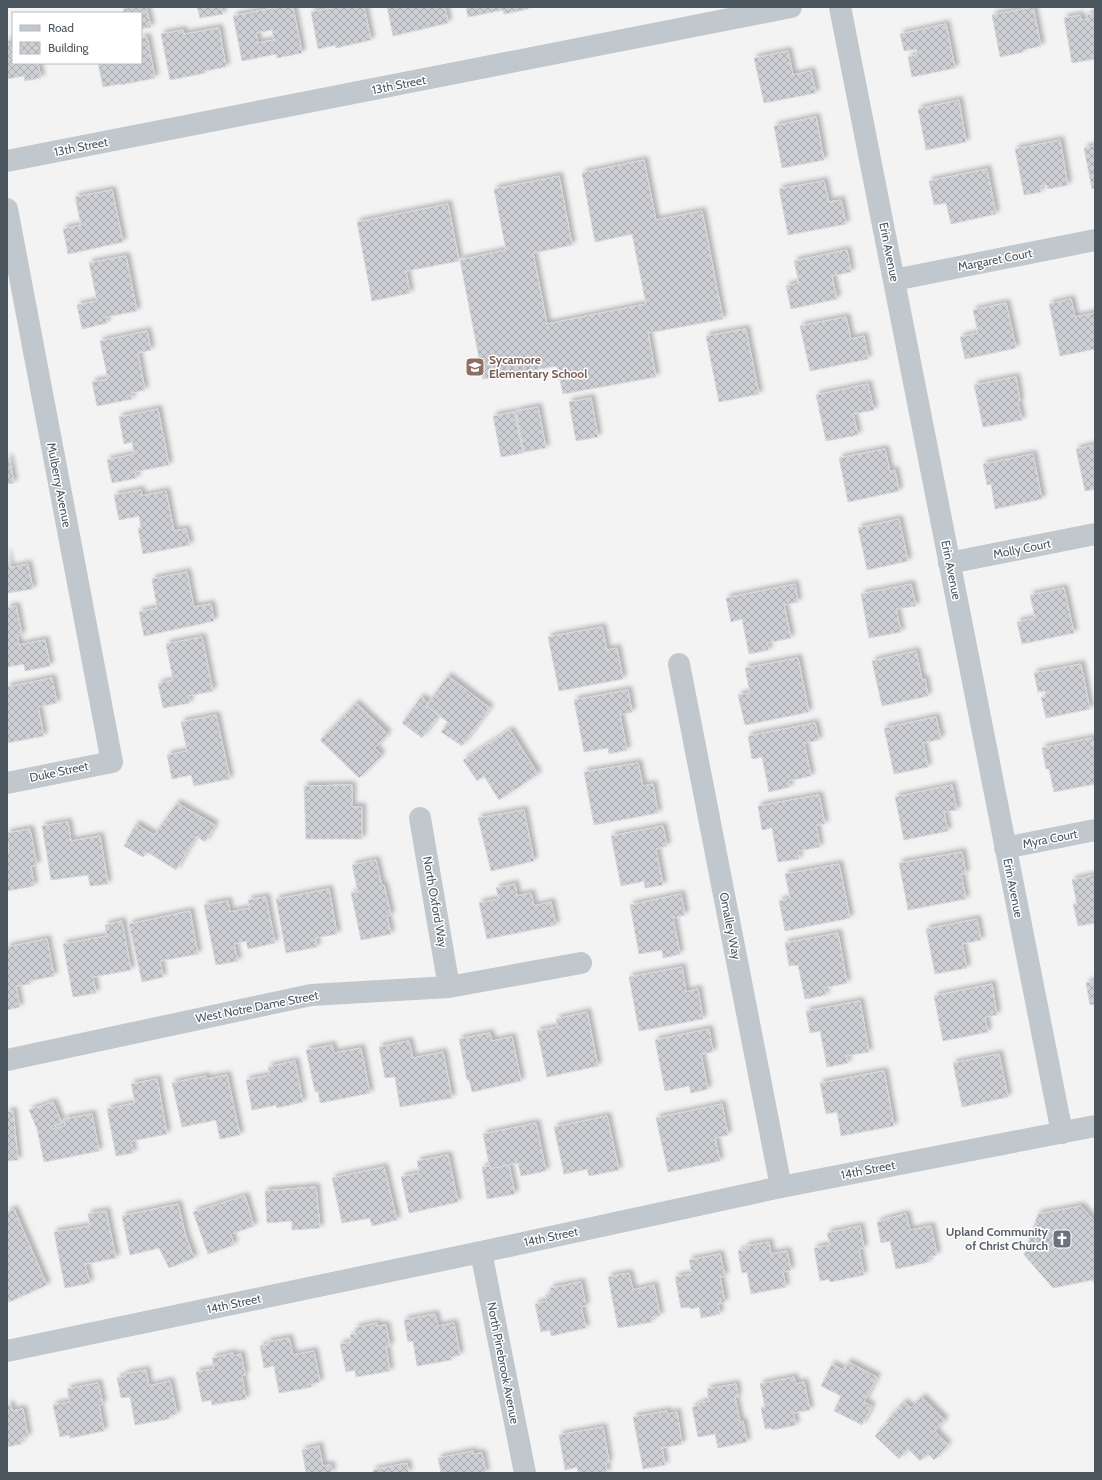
<svg xmlns="http://www.w3.org/2000/svg" width="1102" height="1480" font-family="Cabin,sans-serif">
<style>
.building{fill:url(#building-cross-hatch);stroke:#d7d9dd;fill-rule:evenodd;filter:url(#shadow)}
.lines{fill:none;stroke-linecap:round;stroke-linejoin:round}
.minor{stroke:#c0c7cd;stroke-width:22}
.labels{text-anchor:middle;stroke-width:3;stroke-linejoin:round;paint-order:stroke}
.street-label{font-size:12px;fill:#4c565e;stroke:#fff}
.education-label{font-size:12px;font-weight:bold;fill:#785e54;stroke:#fff;text-anchor:start}
.worship-label{font-size:12px;font-weight:bold;fill:#5b616d;stroke:#fff;text-anchor:end}
</style>
<defs>
<pattern id="building-cross-hatch" width="8" height="8" patternUnits="userSpaceOnUse"><rect width="8" height="8" fill="#cdcfd4"/><path d="M0 0l8 8M0 8l8-8" fill="none" stroke="#a9abaf"/></pattern>
<filter id="shadow"><feDropShadow dx="3.5" dy="-3.5" stdDeviation="2" flood-color="#0004"/></filter>
</defs>
<rect width="100%" height="100%" fill="#f4f3f3"/>
<path class="building" d="M133,7h13l5,20 -10,2v-16h-17l-1,-4z
M197,7h24l2,7 -23,4z
M279,7h14l9,46 -25,5 -1,-4 -34,7 -9,-45zM272,30l2,10 -16,3 -2,-10z
M337,7h27l7,33 -35,8 -1,-3 -17,4 -7,-37z
M387,7h58l3,16 -55,13z
M466,7h62v2l-24,5 -1,-4 -35,7z
M1033,7l8,39 -18,4v2l-23,5 -8,-42z
M1095,13v46l-23,4 -8,-45 16,-3 1,5 7,-1 -1,-4z
M946,24l9,44 -43,9 -4,-20 9,-2 -1,-6 -12,2 -4,-17z
M219,28l7,39 -21,4v2l-35,7 -9,-46 22,-4 1,4z
M13,37v26h25l3,15 -16,3 -1,-5 -17,3v-37z
M147,37l8,41 -35,7v-1l-17,3 -5,-24h43v-25z
M788,51l5,24 18,-4 5,22 -52,10 -10,-45z
M959,100l7,42 -40,8 -8,-41z
M816,117l8,43 -42,8 -8,-42z
M1060,140l8,45 -20,4 -1,-4 -7,1 1,6 -17,3 -9,-46z
M1095,146v42l-3,1 -8,-41z
M644,160l12,60 46,-9 21,108 -75,14 8,44 -93,17 -6,-28 -74,13 -23,-119 46,-10 -12,-61 65,-13 13,69 -39,8 14,71 99,-20 -14,-70 -37,8 -13,-69z
M987,169l9,45 -45,10 -5,-21 -12,2 -5,-24z
M824,181l5,21 12,-2 5,24 -58,11 -9,-46z
M112,190l11,52 -55,12 -5,-25 18,-4 -6,-28z
M448,204l11,57 -53,10 4,22 -38,8 -15,-79z
M847,250l4,22 -19,4 5,23 -46,10 -5,-23 13,-3 -5,-22z
M126,256l11,55 -31,6 1,6 -25,6 -5,-24 20,-4 -8,-38z
M1071,299l4,18 20,-4v36l-35,7 -11,-52z
M1006,303l10,45 -51,11 -5,-22 18,-4 -5,-23z
M846,317l5,22 13,-3 4,23 -58,12 -10,-45z
M746,329l13,65 -40,8 -13,-66z
M147,331l4,19 -13,3 7,37 -14,3 1,6 -35,7 -5,-24 16,-3 -8,-38z
M1016,377l4,24 -2,1 4,18 -39,7 -9,-42z
M868,384l6,26 -21,4 5,21 -32,6 -10,-46z
M591,398l7,39 -22,4 -7,-39z
M538,407l8,41 -22,4 -8,-41z
M158,409l11,56 -34,7 2,6 -25,5 -5,-23 27,-6 -2,-12 -8,2 -5,-27z
M514,412l9,41 -22,4 -8,-41z
M1095,445v44l-10,2 -9,-42z
M885,449l5,23 5,-2 4,21 -51,11 -9,-44z
M1033,454l9,45 -47,10 -4,-25 -4,1 -4,-21z
M7,458h2l5,25 -7,1z
M141,490l1,6 24,-5 8,40 12,-2 4,16 -47,9 -5,-26h3l-2,-12 -20,4 -5,-25z
M899,519l9,42 -41,9 -9,-42z
M7,552l3,16 18,-4 5,25 -26,4z
M187,572l7,35 17,-3 3,17 -70,15 -5,-24 18,-4 -5,-29z
M795,584l3,18 -14,3 7,33 -24,5 2,7 -20,4 -7,-35 -11,3 -5,-24z
M911,584l5,22 -20,3 5,23 -32,6 -8,-44z
M1064,588l10,45 -52,11 -5,-22 18,-4 -5,-23z
M16,606l6,29 -5,1 2,9 26,-5 5,26 -25,5 -1,-7 -17,3v-59z
M602,627l5,23 10,-2 6,31 -64,12 -11,-54z
M202,637l11,54 -25,5 2,7 -27,5 -5,-24 15,-4 -7,-36z
M916,651l6,29 3,-1 3,17 -46,10 -10,-45z
M798,658l11,54 -64,13 -7,-30 12,-2 -5,-25z
M1081,664l9,45 -44,9 -5,-21h5l-1,-6 -7,1 -4,-19z
M448,676l42,32 -28,38 -21,-14 7,-10 -22,-16z
M52,678l5,25 -19,4 6,29 -37,7v-56z
M628,690l4,22 -12,3 7,35 -18,4 -1,-6 -24,4 -10,-52z
M421,697l7,6 -2,3 13,9 -17,23 -20,-15z
M356,703l32,31 -13,14 7,7 -23,23 -39,-38z
M216,715l14,64 -36,7 -3,-11 -19,4 -5,-24 20,-4 -6,-29z
M936,717l5,22 -18,4 5,24 -34,7 -10,-46z
M815,723l4,17 -15,3 7,33 -23,5 2,6 -21,5 -7,-35 -10,2 -4,-23z
M510,730l28,44 -39,26 -15,-24 -7,5 -14,-21z
M1092,738l3,15v31l-41,8 -5,-23h-3l-4,-21z
M638,763l5,23 10,-2 5,29 -64,12 -10,-53z
M352,785v22h10v32h-56l-2,-53z
M952,785l5,25 -13,2 4,19 -44,9 -9,-43z
M819,795l6,29 -9,1 4,22 -22,4 1,8 -21,3 -6,-34 -10,2 -4,-24z
M177,803l38,22 -10,17 -9,-6 -20,34 -29,-18 -4,5 -19,-11 12,-22 18,11z
M524,810l10,51 -43,10 -13,-53z
M68,822l3,19 29,-5 8,48 -18,2 -2,-11 -37,5 -9,-54z
M663,826l4,20 -11,3 7,36 -18,3 -1,-7 -23,5 -10,-50z
M30,829l7,36 -6,1 3,20 -27,5v-38h2l-2,-20z
M962,852l4,22h-5l5,25 -58,11 -9,-47z
M376,860l6,26 2,-1 7,30 -4,1 4,18 -30,6 -10,-47 7,-1 -6,-27z
M839,864l11,54 -65,13 -6,-30 11,-3 -5,-24z
M1095,875v48l-17,3 -5,-22h4l-5,-24z
M515,884l2,12 14,-3 3,13 17,-4 5,23 -69,14 -8,-36 20,-4 -3,-11z
M329,889l8,45 -22,4 2,9 -31,6 -10,-54z
M681,894l4,21 -12,3 7,36 -17,4 -1,-8 -23,4 -9,-49z
M266,897l9,46 -27,6 -2,-8 -12,3 4,17 -22,4 -12,-60 24,-4 2,11 20,-4 -2,-8z
M190,911l8,43 -38,7 3,16 -21,5 -13,-58z
M977,919l4,21 -19,4 5,24 -32,6 -9,-45z
M122,921l9,49 -38,7 3,16 -23,4 -10,-53 44,-8 -2,-11z
M838,933l9,50 -23,5 2,7 -21,4 -7,-34 -9,1 -4,-23z
M47,939l7,37 -25,5 1,3 -14,2 4,21 -13,3v-63z
M682,967l4,25 12,-3 5,30 -64,12 -10,-54z
M1095,981v23l-5,1 -4,-22z
M992,984l5,31 -12,2 3,15 -45,9 -9,-45z
M860,1001l9,51 -23,4 2,7 -21,4 -7,-36 -10,2 -4,-22z
M587,1012l11,54 -51,11 -10,-46 21,-4 -2,-8z
M709,1029l4,23 -12,2 7,35 -17,4 -2,-7 -24,5 -10,-51z
M490,1033l2,8 20,-4 9,44 -49,11 -3,-12h-2l-8,-41z
M409,1041l4,17 30,-6 9,46 -52,9 -5,-30 -10,1 -6,-31z
M332,1045l2,8 27,-5 9,45 -50,10 -2,-12 -3,1 -9,-42z
M999,1054l9,43 -46,10 -9,-44z
M295,1061l8,41 -26,6 -1,-3 -24,5 -6,-30 24,-5 -2,-8z
M884,1071l10,55 -53,10 -4,-24 -11,2 -6,-31z
M227,1075l13,60 -20,4 -4,-19 -34,7 -10,-44 34,-7 1,3z
M157,1079l10,55 -36,7 2,12 -17,3 -9,-47 28,-6 -4,-19z
M53,1102l9,21 -10,4 1,2 12,-3 -1,-7 28,-5 7,37 -55,11 -7,-33 -8,-19z
M722,1104l6,31 -13,3 5,23 -52,11 -12,-54z
M13,1111l5,49 -11,1v-49z
M607,1116l12,54 -30,6 -2,-7 -23,5 -10,-47z
M536,1123l10,48 -25,5 -3,-13 -28,6 -7,-35z
M448,1155l10,47 -49,11 -8,-36 18,-4 -2,-12z
M509,1165l6,29 -28,5 -5,-32 8,-1v3z
M384,1167l13,53 -25,6 -2,-8 -28,5 -10,-45z
M316,1187l4,41 -28,2v-9l-25,2 -2,-32z
M245,1196l9,30 -23,8 3,11 -26,9 -15,-42z
M178,1204l8,33 8,21 -25,10 -10,-20 -29,7 -8,-39z
M1081,1206l14,16v62l-3,-4 -39,8 -29,-33 14,-41z
M14,1209l33,76 -38,17 -2,-5v-85z
M106,1211l10,47 -31,6 5,19 -25,5 -11,-56 36,-6 -2,-12z
M906,1214l4,16 21,-4 6,29 -9,2 1,5 -33,7 -6,-28 -9,2 -4,-21 8,-2v-1z
M860,1226l4,22 -5,1 5,26 -34,7 -1,-3 -9,2 -6,-33 16,-3 -3,-12z
M769,1242l2,12 16,-3 4,19 -8,2 3,15 -35,7 -4,-22 -5,1 -4,-22 8,-1 -1,-4z
M720,1254l5,22 -5,1 5,25 -7,2 2,10 -19,4 -2,-11 -8,2 -1,-2 -9,1 -6,-31 17,-3 -3,-14z
M629,1273l4,17 21,-5 6,31 -9,1 1,5 -34,6 -10,-51z
M581,1282l5,24 -5,1 5,21 -35,8 -1,-6 -9,2 -6,-28 12,-3 -2,-6 6,-2 -1,-5z
M435,1314l3,12 16,-3 6,32 -9,2v3l-34,6 -4,-25 -5,1 -4,-22z
M377,1323v3l9,-1 4,21 -4,1 4,24 -34,6 -1,-7 -9,2 -6,-28 11,-2 -1,-7 6,-1 -1,-6z
M289,1338l4,17 21,-4 6,31 -9,2 1,3 -33,6 -5,-27 -10,2 -4,-22 8,-1 -1,-3z
M233,1353l1,3 7,-2 4,21 -3,1 4,23 -34,6 -1,-5 -9,2 -6,-30 18,-3 -2,-11z
M848,1362l29,15 -13,25 8,4 -10,19 -28,-14 7,-15 -20,-10 11,-22 11,6z
M146,1370l3,16 21,-5 7,33 -8,2v3l-34,6 -5,-28 -9,1 -4,-20 8,-2v-2z
M794,1377l2,7 8,-2 6,28 -17,3 3,12 -24,5v-2l-7,1 -4,-21 4,-1 -5,-23z
M98,1383l5,21 -4,1 5,26 -34,7 -1,-3 -9,2 -7,-32 17,-3 -3,-13z
M736,1384l2,13h-3l5,25 3,-1 4,21 -29,6 -3,-14 -17,3 -6,-30 8,-2 -1,-2 10,-2 -2,-12z
M922,1397l23,23 -10,11 13,14 -14,15 -6,-6 -8,7 -12,-12 -9,10 -24,-23 13,-13 -2,-2 18,-19 7,6z
M7,1405h4l1,6 11,-2 5,28 -8,2 1,5 -14,3z
M667,1411l1,3 9,-2 5,32 -20,4 3,17 -22,4 -10,-52z
M603,1427l6,35h-3l1,11h-29l-1,-6 -12,3 -6,-35z
M319,1446l4,20 8,-1 1,8h-26l-4,-23z
M473,1451v3l9,-1 4,20h-45l-3,-15z
M407,1463l2,10h-36v-3z"/>
<g class="lines">
<path class="minor" d="M840,7l222,1126
M7,161l784,-154
M7,209l105,553 -105,21
M894,280l201,-40
M949,563l146,-29
M679,664l102,523
M420,818l29,169
M1005,848l90,-18
M7,1060l304,-65 138,-8 132,-24
M481,1252l44,221
M7,1351l474,-99 300,-65 314,-61"/>
</g>
<defs>
<symbol id="school-square" viewBox="-11 -11 22 22"><rect x="-9" y="-9" width="18" height="18" rx="4" fill="#8d6e63" stroke="#fff"/><path d="M0-5L7-2L0 1L-7-2ZM-4 1L0 2.5L4 1V4Q0 6-4 4Z" fill="#fff"/></symbol>
<symbol id="church-square" viewBox="-11 -11 22 22"><rect x="-9" y="-9" width="18" height="18" rx="4" fill="#6b7280" stroke="#fff"/><path d="M-1.2-6h2.4v3.5h3.3v2.4h-3.3V6h-2.4V-.1h-3.3v-2.4h3.3Z" fill="#fff"/></symbol>
</defs>
<g fill-rule="evenodd">
<use href="#school-square" x="464" y="356" width="22" height="22"/>
<use href="#church-square" x="1051" y="1228" width="22" height="22"/>
</g>
<g class="labels">
<g class="street-label">
<text transform="translate(399 85) rotate(-11)" y="4">13th Street</text>
<text transform="translate(81 147) rotate(-11)" y="4">13th Street</text>
<text transform="translate(889 252) rotate(79)" y="4">Erin Avenue</text>
<text transform="translate(995 260) rotate(-11)" y="4">Margaret Court</text>
<text transform="translate(59 485) rotate(79)" y="4">Mulberry Avenue</text>
<text transform="translate(1022 549) rotate(-11)" y="4">Molly Court</text>
<text transform="translate(951 570) rotate(79)" y="4">Erin Avenue</text>
<text transform="translate(59 772) rotate(-12)" y="4">Duke Street</text>
<text transform="translate(1050 839) rotate(-11)" y="4">Myra Court</text>
<text transform="translate(1013 888) rotate(79)" y="4">Erin Avenue</text>
<text transform="translate(435 902) rotate(80)" y="4">North Oxford Way</text>
<text transform="translate(730 926) rotate(79)" y="4">Omalley Way</text>
<text transform="translate(257 1007) rotate(-11)" y="4">West Notre Dame Street</text>
<text transform="translate(868 1170) rotate(-11)" y="4">14th Street</text>
<text transform="translate(551 1237) rotate(-12)" y="4">14th Street</text>
<text transform="translate(234 1304) rotate(-12)" y="4">14th Street</text>
<text transform="translate(503 1363) rotate(79)" y="4">North Pinebrook Avenue</text>
</g>
<g class="education-label">
<text x="489" y="364">Sycamore<tspan x="489" dy="14">Elementary School</tspan></text>
</g>
<g class="worship-label">
<text x="1048" y="1236">Upland Community<tspan x="1048" dy="14">of Christ Church</tspan></text>
</g>
</g>
<rect width="1102" height="1480" fill="none" stroke="#4c565e" stroke-width="16"/>
<rect x="12" y="12" width="130" height="52" fill="#ffffff" stroke="#b7bbbf"/>
<rect x="20" y="25" width="20" height="6" fill="#c0c7cd" stroke="#b7bbbf"/>
<text x="48" y="32" font-size="12" fill="#4c565e">Road</text>
<rect x="20" y="42" width="20" height="12" fill="url(#building-cross-hatch)" stroke="#b7bbbf"/>
<text x="48" y="52" font-size="12" fill="#4c565e">Building</text>
</svg>
